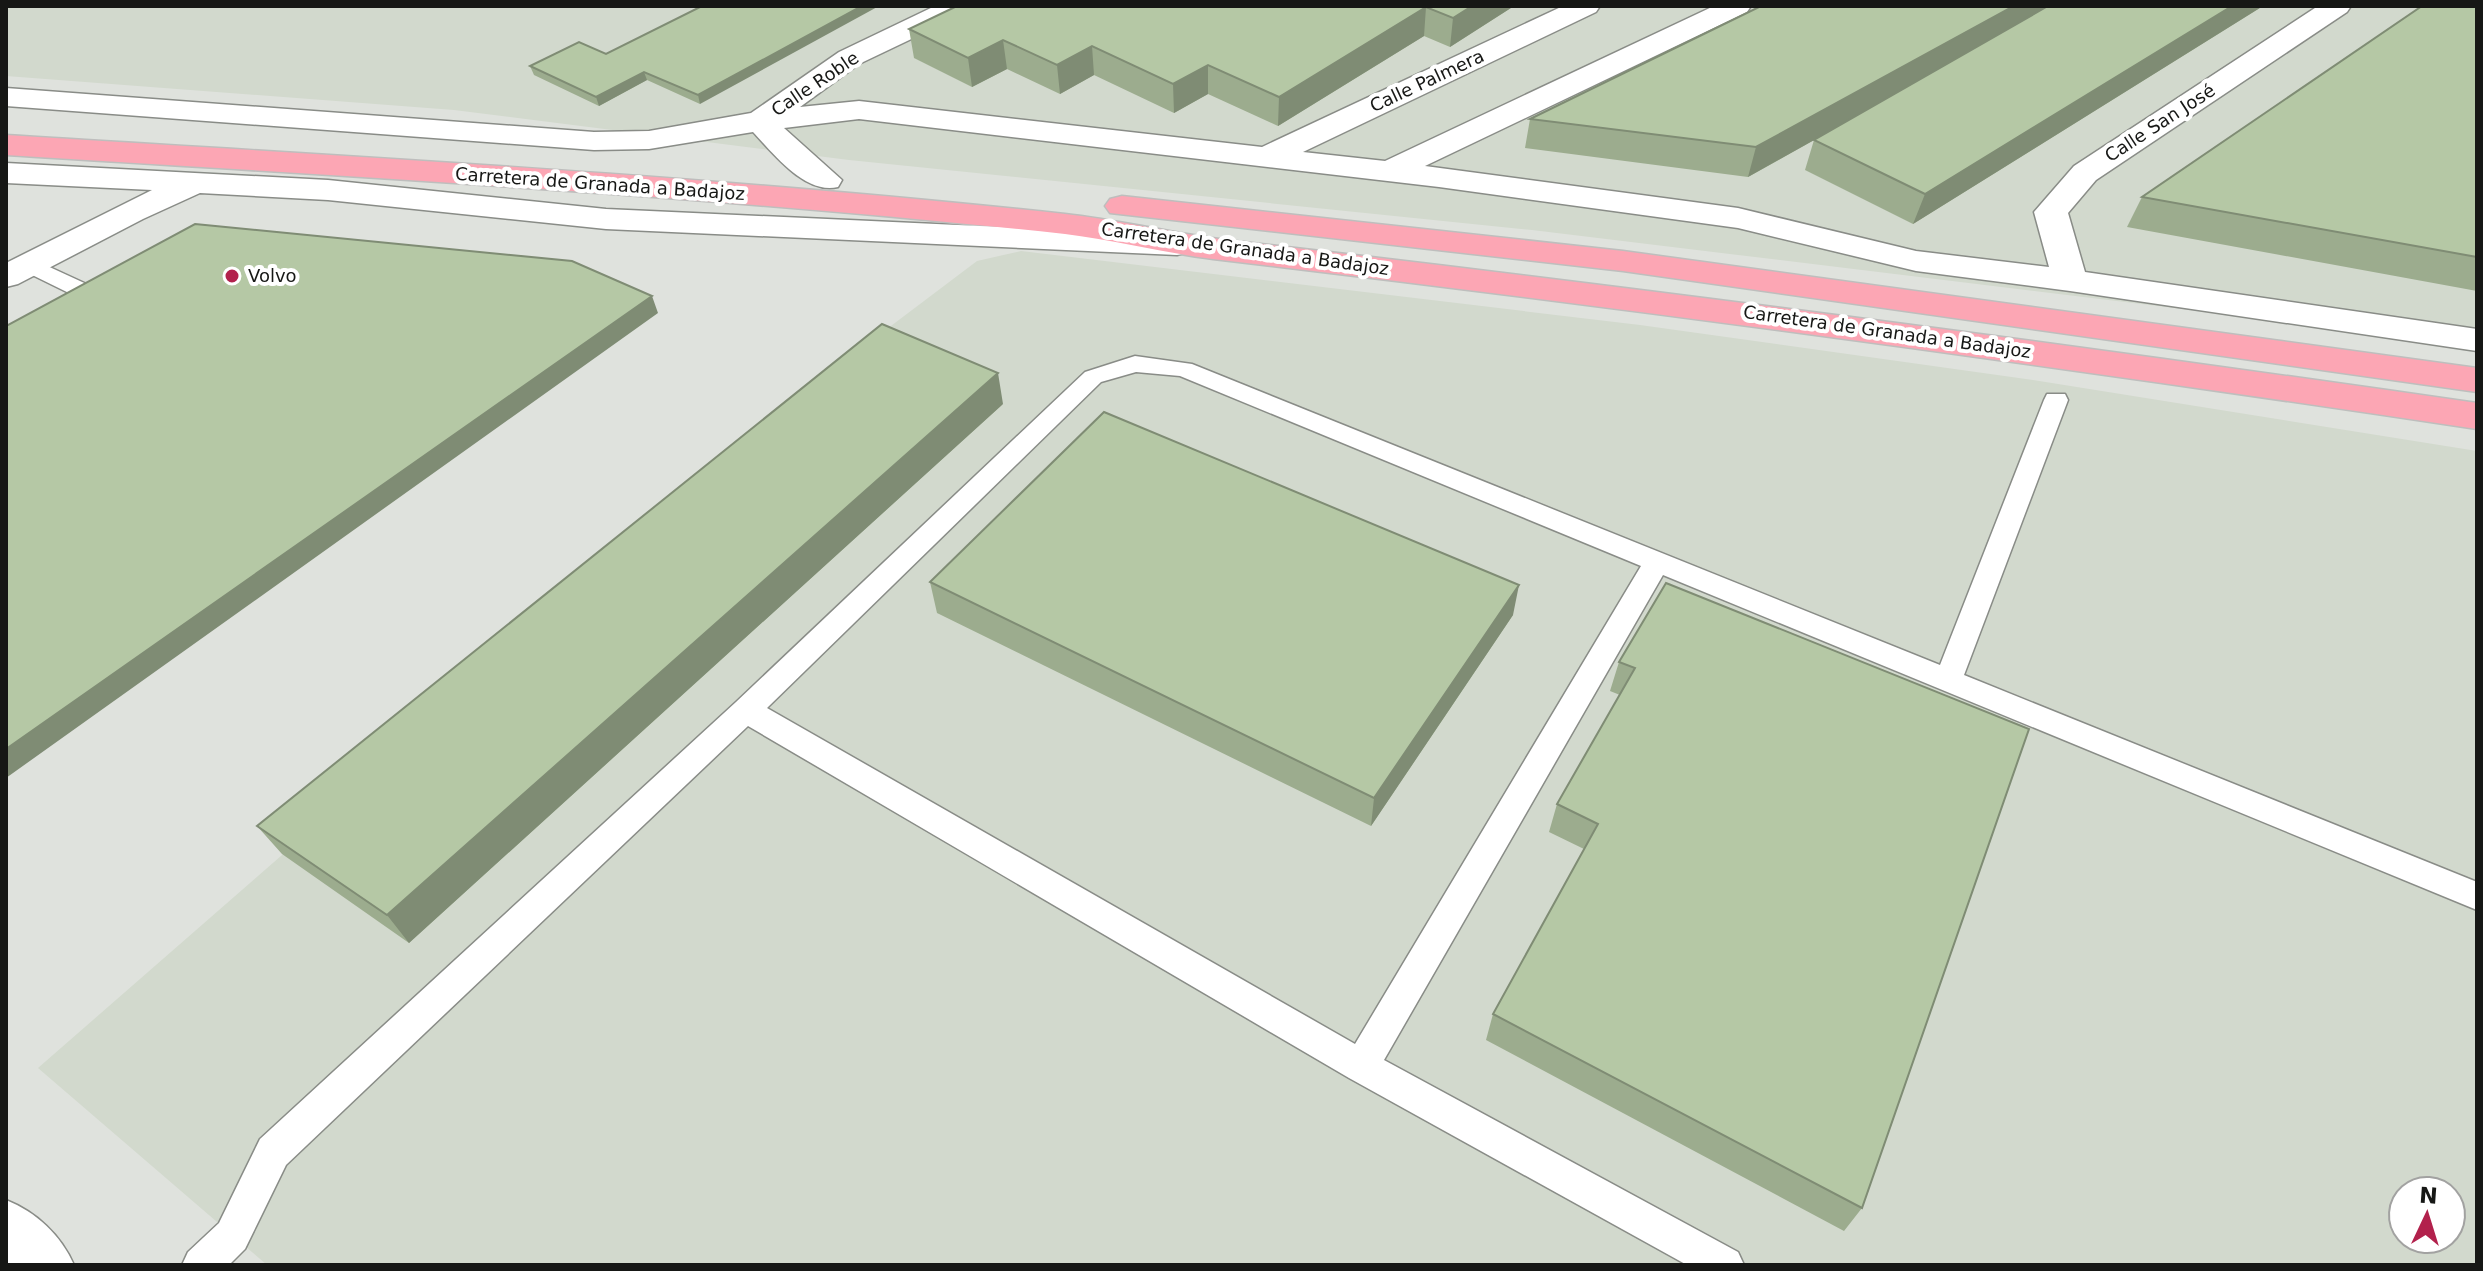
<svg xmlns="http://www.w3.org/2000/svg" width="2483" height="1271" font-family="'DejaVu Sans',sans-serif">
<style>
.built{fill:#d2d9cd;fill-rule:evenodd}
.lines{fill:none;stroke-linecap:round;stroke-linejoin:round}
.service-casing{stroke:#898c87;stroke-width:3}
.minor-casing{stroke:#898c87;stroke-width:3}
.trunk-casing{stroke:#bebebd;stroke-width:3}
.service{fill:#fff;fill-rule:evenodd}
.minor{fill:#fff;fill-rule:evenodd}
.trunk{fill:#fca6b4;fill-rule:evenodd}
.wall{fill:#9cac8e}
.shaded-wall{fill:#7f8c74}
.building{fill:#b5c8a5;stroke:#7f8c74;stroke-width:2}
.poi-dot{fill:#b2214c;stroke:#fff;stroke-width:3}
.labels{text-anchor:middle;stroke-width:8;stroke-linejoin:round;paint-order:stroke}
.far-street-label{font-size:18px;fill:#161715;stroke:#fff}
.far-poi-label{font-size:18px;fill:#161715;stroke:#fff;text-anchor:start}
</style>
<rect width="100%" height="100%" fill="#dfe2dd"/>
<path class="built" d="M6,6h2471v345l-162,-26 -783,-95 -683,-70 -395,-50 -448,-34z
M1021,251l619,74 393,55 444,71v814h-2210l-229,-197 833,-727 106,-80zM2403,1191h48v48h-48z"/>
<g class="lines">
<defs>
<path id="service" d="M30,258l63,29 3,5 -3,5h-16l-55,-27 -3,-5z
M1135,356l57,8 748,301 104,-265 3,-6h18l3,6 -104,275 513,207v28l-814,-335 -279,485 354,192 6,13h-57l-338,-187 -601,-352 -462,439 -41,84 -16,16h-47l6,-13 31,-29 41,-84 476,-437 349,-330zM1136,372l44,4 461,190 -286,478 -588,-336 334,-326z"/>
<path id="minor" d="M935,6h37l-4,6 -109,52 -59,43 59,-6 403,46 301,-141h37l-4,6 -293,140 82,9 329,-155h37l-4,6 -322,154 313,42 178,43 133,16 -15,-55 40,-46 244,-160h33l-4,6 -251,168 -28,33 17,59 392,57v22l-407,-60 -154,-20 -178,-43 -299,-41 -580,-68 -75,9 58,52 -4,7c-33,8 -65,-34 -85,-55l-104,17 -55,1 -588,-44v-18l588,44 55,-1 102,-18 88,-61z
M6,163l322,17 278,29 571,26 12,3 5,7 -5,7 -12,3 -571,-26 -278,-29 -128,-7 -57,26 -125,65 -12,3v-24l146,-73 -146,-7z
M6,1200c30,12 55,35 68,65h-68z"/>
<path id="trunk" d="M6,135c353,22 707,41 1059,79 54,6 107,19 161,26 418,48 834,103 1251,163v26c-421,-63 -841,-120 -1264,-170 -49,-6 -98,-19 -148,-25 -352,-38 -706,-57 -1059,-79z
M1122,196l501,55 854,117v24l-854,-121 -513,-58 -5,-7 5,-7z"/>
</defs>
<use href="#service" class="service-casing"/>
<use href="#minor" class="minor-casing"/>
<use href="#trunk" class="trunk-casing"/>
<use href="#service" class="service"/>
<use href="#minor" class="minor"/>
<use href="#trunk" class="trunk"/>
</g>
<path class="wall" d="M702,6l-2,98 -53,-24 -48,26 -65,-31 -4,-9 76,-12z
M957,6h557l-64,41 -26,-11 -146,90 -70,-32 -34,19 -80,-38 -34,19 -53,-25 -35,18 -58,-29 -5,-29z
M2263,6l-350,218 -108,-54 9,-30 11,-6 -77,43 -223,-29 5,-29z
M2477,6v285l-350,-64 15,-30z
M1003,404l-594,539 -127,-89 -25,-28z
M930,582l583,33 -142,211 -434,-213z
M1666,583l196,625 -18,23 -358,-191 7,-26 91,-165 -35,-17 8,-28 63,-109 -10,-4 9,-29z"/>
<path class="shaded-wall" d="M862,6h17l-179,98 -2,-9z
M1472,6h42l-64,41 3,-29z
M2014,6h39l-305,171 8,-30z
M2232,6h31l-350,218 12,-30z
M1426,7l-2,29 -146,90 1,-29z
M1003,40l4,29 -35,18 -4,-29z
M1092,46l2,29 -34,19 -3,-29z
M1208,65v29l-34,19 -1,-29z
M644,72l3,8 -48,26 -3,-9z
M652,296l6,17 -652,465v-29z
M998,373l5,31 -594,539 -22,-28z
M1519,585l-6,30 -142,211 3,-28z"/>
<path class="building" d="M702,6h160l-164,89 -54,-23 -48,25 -66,-31 49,-24 27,12z
M957,6h515l-19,12 -27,-11 -147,90 -71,-32 -35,19 -81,-38 -35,19 -54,-25 -35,18 -59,-29z
M1761,6h253l-258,141 -226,-28z
M2048,6h184l-307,188 -111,-54z
M2422,6h55v251l-335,-60z
M195,224l377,37 80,35 -646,453v-423z
M882,324l116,49 -611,542 -130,-89z
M1104,412l415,173 -145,213 -444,-216z
M1666,583l363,146 -167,479 -369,-194 105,-190 -41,-20 78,-136 -16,-6z"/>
<circle class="poi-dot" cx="232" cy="276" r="8"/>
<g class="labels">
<g class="far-street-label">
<text transform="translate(1427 81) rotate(-25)" y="6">Calle Palmera</text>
<text transform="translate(815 84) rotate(-34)" y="6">Calle Roble</text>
<text transform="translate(2160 123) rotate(-33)" y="6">Calle San José</text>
<text transform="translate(600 184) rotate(4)" y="6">Carretera de Granada a Badajoz</text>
<text transform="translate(1245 249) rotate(8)" y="6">Carretera de Granada a Badajoz</text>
<text transform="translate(1887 332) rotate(8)" y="6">Carretera de Granada a Badajoz</text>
</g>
<g class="far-poi-label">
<text x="248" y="282">Volvo</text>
</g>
</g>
<rect width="2483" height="1271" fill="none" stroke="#161715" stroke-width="16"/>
<g transform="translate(2427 1215) rotate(4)"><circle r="38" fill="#ffffff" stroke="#a2a2a1" stroke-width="2"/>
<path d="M0-6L14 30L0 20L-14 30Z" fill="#b2214c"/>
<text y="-12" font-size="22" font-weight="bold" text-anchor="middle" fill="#161715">N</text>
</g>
</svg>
